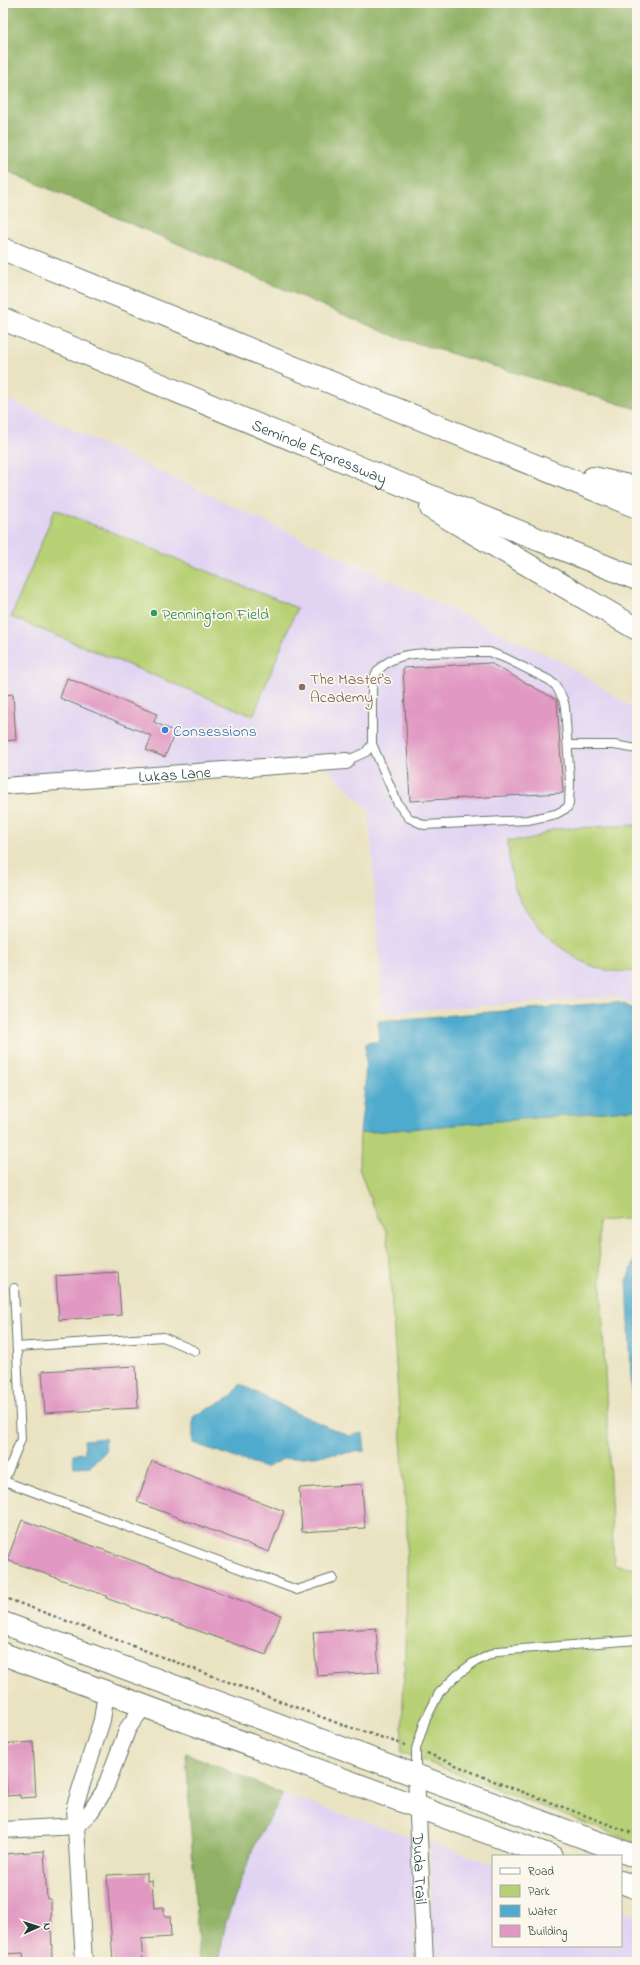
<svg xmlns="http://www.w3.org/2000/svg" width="640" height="1965" font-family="'Indie Flower',sans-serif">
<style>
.built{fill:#e1d4f3}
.green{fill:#b7d075;stroke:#6b8654}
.forest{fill:#91b266;stroke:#58784d}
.water{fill:#50abce;stroke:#387481}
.building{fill:#e199c3}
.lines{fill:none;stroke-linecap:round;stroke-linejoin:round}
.service-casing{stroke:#676;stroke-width:10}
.minor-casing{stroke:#676;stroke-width:18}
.primary-casing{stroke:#676;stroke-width:24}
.motorway-casing{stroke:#676;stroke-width:24}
.path{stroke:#676;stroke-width:2.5;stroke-dasharray:3 3;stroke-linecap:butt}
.service{stroke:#fff;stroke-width:8}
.minor{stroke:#fff;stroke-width:16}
.primary{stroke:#fff;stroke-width:22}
.motorway{stroke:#fff;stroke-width:22}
.leisure-dot{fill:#2e9e5b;stroke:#fbf7ec;stroke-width:1.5}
.education-dot{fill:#8d6e63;stroke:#fbf7ec;stroke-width:1.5}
.shop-dot{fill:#3f7fe0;stroke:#fbf7ec;stroke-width:1.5}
.labels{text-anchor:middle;stroke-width:3.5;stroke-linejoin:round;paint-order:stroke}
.street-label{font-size:16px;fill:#1f3d34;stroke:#fbf7ec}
.leisure-label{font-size:16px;fill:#27864d;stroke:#fbf7ec;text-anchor:start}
.education-label{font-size:16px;fill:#785e54;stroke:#fbf7ec;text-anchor:start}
.shop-label{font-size:16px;fill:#366cbe;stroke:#fbf7ec;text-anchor:start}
</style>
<rect width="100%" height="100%" fill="#fbf7ec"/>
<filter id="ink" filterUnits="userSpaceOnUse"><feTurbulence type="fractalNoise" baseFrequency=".025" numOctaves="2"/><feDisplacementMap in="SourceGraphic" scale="8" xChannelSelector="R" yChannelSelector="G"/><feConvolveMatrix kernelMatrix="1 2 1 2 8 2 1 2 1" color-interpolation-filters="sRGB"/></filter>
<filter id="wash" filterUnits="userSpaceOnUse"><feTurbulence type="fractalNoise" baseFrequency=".012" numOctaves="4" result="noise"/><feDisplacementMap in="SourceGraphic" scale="16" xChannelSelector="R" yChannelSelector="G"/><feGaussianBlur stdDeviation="0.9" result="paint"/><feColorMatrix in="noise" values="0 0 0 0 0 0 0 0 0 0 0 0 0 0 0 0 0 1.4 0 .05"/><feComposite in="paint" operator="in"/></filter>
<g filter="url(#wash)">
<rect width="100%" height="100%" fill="#eae3c2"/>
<path class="built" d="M3,397l563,267 71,47v295l-22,-10 -232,17 -14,-203 -46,-46 -320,22z
M283,1794l128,43 5,125h-198l8,-40 27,-74z
M429,1842l64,22v82h128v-35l16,5v46h-203z"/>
<path class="green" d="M55,509l242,99 -44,108 -242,-99z
M637,825v146c-8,0 -17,1 -25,0 -34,-3 -74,-39 -90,-68 -11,-19 -13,-41 -14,-63h21l25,-11z
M637,1109v109l-39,3 16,344 23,3v275l-236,-91 5,-124 1,-100 -20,-296 -16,-30 -12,-34 1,-35z"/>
<path class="forest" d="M3,3h634v406l-241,-72 -393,-168z
M186,1753l97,41 -30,54 -27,74 -8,40h-19z"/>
<path class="water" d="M617,1002l20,8v99l-277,24 5,-46 1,-44 14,-2 -2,-20z
M637,1256v252l-10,-229z
M240,1384l56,29 53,23 14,-3 2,18 -82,8 -18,9 -72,-25v-26l39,-21z
M105,1438l1,13 -15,15 -17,1 -1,-13 12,-1 -1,-13z"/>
<g id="blocks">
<path class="building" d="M490,663l67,37 6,93 -153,8 -7,-133z
M67,678l90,36 -3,8 21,10 -10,25 -19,-7 6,-14 -92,-38z
M13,694l3,46 -13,1v-46z
M118,1272l3,43 -62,5 -3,-44z
M136,1366l2,42 -93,5 -3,-42z
M152,1461l132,50 -15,41 -132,-50z
M362,1484l3,44 -63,4 -3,-44z
M22,1520l259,95 -15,40 -101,-36v1l-59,-22 1,-2 -100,-36z
M376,1628l3,44 -62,4 -4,-44z
M33,1742l3,55 -16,1v-3l-13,1 -3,-52z
M44,1851l3,48h4l1,63h-28l-1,-9 -20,1v-100z
M147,1873v8l5,-1 2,28 10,-1v9h6l1,21 -30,2 2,23h-30l-6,-87z"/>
</g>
</g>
<g filter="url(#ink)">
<use href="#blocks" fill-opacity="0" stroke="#676" stroke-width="1"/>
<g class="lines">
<defs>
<path id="service" d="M460,652h29l16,6 44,22 7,6 7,13 2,8 5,75 -1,22 -2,4 -11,6 -28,6 -104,5 -15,-7 -11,-14 -26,-60v-62c12,-35 58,-28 88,-30z
M568,745h46l23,4
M346,761l20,-9 6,-8
M17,1347l146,-10 32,14
M4,1481l17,-42 -7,-151
M3,1483l1,-2 293,109 36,-12
M416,1775v-26l9,-28 14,-28 17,-17 17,-13 25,-12 139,-11"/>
<g id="minor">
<path id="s1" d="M3,786l343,-25"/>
<path d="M106,1692l-4,28 -27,86 1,20 15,-15 13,-20 24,-63 16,-22"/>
<path id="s2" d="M416,1775l9,187"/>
<path d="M3,1830l73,-4 8,136"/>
</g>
<path id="primary" d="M3,1623l634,234
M3,1654l548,202
M621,1882l16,6"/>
<g id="motorway">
<path d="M3,249l634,258"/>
<path id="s3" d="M3,319l365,152 269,108"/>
<path d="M593,478l44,10"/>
<path d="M431,508l206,121"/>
</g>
</defs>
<use href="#service" class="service-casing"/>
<use href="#minor" class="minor-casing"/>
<use href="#primary" class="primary-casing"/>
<use href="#motorway" class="motorway-casing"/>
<path class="path" d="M3,1597l337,127 65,21
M427,1753l64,27 146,55"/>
<use href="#service" class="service"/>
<use href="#minor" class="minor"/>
<use href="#primary" class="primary"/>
<use href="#motorway" class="motorway"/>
</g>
</g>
<circle class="leisure-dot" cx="154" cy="613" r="4"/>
<circle class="education-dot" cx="302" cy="687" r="4"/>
<circle class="shop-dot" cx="165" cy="730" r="4"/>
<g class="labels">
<g class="street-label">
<text dy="6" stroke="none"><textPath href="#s3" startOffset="343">Seminole Expressway</textPath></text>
<text dy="6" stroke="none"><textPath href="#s1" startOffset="172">Lukas Lane</textPath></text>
<text dy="6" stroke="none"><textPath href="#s2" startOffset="94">Duda Trail</textPath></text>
</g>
<g class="leisure-label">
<text x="162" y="619">Pennington Field</text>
</g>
<g class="education-label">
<text x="310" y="684">The Master's<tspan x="310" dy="18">Academy</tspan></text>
</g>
<g class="shop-label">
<text x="173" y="736">Consessions</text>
</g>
</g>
<rect width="640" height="1965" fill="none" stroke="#fbf7ec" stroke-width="16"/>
<rect x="492" y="1855" width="130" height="92" fill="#fbf7ec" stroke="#a3ada2"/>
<rect x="500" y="1868" width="20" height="6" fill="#ffffff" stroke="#a3ada2"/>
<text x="528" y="1875" font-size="12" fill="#1f3d34">Road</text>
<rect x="500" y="1885" width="20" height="12" fill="#b7d075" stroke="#a3ada2"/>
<text x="528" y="1895" font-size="12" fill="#1f3d34">Park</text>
<rect x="500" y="1905" width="20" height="12" fill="#50abce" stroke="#a3ada2"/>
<text x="528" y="1915" font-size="12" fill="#1f3d34">Water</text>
<rect x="500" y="1925" width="20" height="12" fill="#e199c3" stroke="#a3ada2"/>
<text x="528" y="1935" font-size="12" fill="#1f3d34">Building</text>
<g transform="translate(38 1927) rotate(87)" stroke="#fbf7ec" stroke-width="3" paint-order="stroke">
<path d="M0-3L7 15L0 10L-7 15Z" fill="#1f3d34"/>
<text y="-6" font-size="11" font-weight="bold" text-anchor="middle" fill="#1f3d34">N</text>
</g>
</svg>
